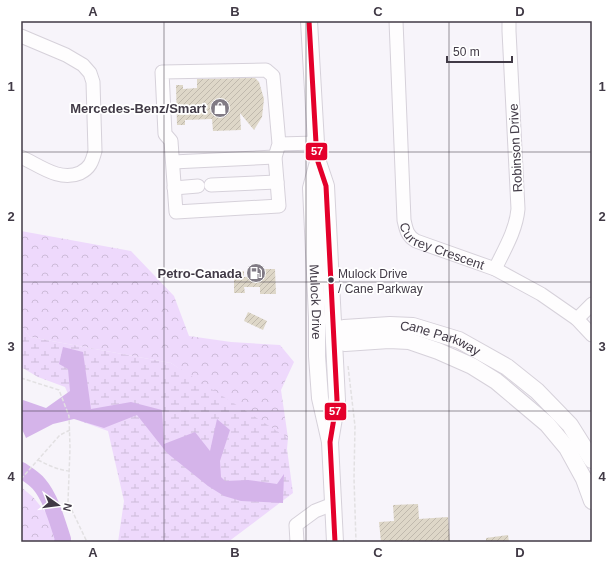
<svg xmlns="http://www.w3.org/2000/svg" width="613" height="563" font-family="Helvetica,sans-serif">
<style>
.forest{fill:url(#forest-crowns)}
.wetland{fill:url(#wetland-marsh)}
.water{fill:#d5b4ea}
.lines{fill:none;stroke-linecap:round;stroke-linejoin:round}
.river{stroke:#d5b4ea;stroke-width:16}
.building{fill:url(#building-hatch)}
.minor-casing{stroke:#d6d1da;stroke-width:15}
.major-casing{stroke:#d6d1da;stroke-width:18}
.path{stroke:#e2e0e2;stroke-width:1.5;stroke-dasharray:4 2;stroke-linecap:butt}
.minor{stroke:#fefdfe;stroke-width:13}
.major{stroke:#fefdfe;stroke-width:16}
.bus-1-casing{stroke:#fff;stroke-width:8}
.bus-1{stroke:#e4002b;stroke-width:5}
.grid{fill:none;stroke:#413a46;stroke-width:1;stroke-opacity:0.55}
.bus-dot{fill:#413a46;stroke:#fff;stroke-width:1.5}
.labels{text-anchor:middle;stroke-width:3.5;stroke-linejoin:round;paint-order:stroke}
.bus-label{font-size:12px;fill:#413a46;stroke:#fff;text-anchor:start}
.poi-label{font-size:13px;font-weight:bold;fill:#413a46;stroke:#fff;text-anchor:end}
.street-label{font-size:13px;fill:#413a46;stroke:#fff}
.line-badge{stroke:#fff;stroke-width:1.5}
.badge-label{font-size:11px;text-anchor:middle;font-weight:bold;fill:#fff}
.neatline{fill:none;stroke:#413a46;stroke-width:1.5}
.grid-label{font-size:13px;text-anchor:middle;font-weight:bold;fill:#413a46}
</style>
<defs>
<pattern id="forest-crowns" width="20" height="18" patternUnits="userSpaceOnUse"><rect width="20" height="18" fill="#eed9fc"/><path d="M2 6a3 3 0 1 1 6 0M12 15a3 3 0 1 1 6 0" fill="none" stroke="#cdbbd9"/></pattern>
<pattern id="wetland-marsh" width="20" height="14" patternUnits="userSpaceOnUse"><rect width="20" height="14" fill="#eed9fc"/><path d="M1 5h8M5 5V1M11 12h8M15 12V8" fill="none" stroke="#cdbbd9"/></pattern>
<pattern id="building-hatch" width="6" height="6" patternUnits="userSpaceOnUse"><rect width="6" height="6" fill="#ded7c8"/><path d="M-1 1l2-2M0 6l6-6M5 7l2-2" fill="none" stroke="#c0b9ad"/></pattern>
</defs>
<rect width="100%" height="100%" fill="#f7f4fa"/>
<path class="forest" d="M21,231l110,20 43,45 15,40 42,6 49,3 14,17 -13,28 7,48 -60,-35 -57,-40 -141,-26 -9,-12z
M21,487l12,10 37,45h-49z"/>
<path class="wetland" d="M21,325l9,12 141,26 117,75 -1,11 6,44 -65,49h-110l6,-41 -16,-70 -28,-10 -15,-34 -27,-10 -17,-10z"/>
<path class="water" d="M63,347l20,5 8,57 40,-7 31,8 2,34 31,-12 15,19 7,-32 13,11 -10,31 1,16 4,4 23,-1 29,4 7,-10 -1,29 -42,-2 -17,-5 -16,-10 -41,-33 -30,-38 -33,13 -30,-9 -21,5 -27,14 -5,-11v-12l2,-15 23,8 24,-17 -2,-22 -9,-5z"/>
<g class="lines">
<path class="river" d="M21,470c6,4 13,8 18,14 12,14 18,37 24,55l-1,3"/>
</g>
<path class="building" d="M255,78l4,4 5,17 -2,18 -8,13 -14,-17 1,17 -28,1 -1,-12 -27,1v5h-8l-1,-40h7v4l14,-1v-9z
M260,269h15l1,25h-16v-7h-16l1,6h-11v-21l10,-1v6l16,-1z
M248,312l19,9 -4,9 -19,-9z
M418,504l1,15 29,-2 2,25h-69l-2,-20 15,-1 -1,-16z
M508,535l1,7h-23v-4z"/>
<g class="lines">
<defs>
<g id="minor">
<path id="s1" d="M396,21l8,199c2,9 3,16 12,21l79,28 46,25 36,25 15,16"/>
<path d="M21,36l45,19 17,10 7,8 3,9 2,69c-3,11 -5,17 -15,22 -21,9 -41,-8 -59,-16"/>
<path d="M279,144l-4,13 4,49 -103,6 -5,-71 -6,-7 -3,-62 104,-2 7,6 6,68 37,-1"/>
<path d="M173,162l102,-5"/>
<path d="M211,185l66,-3"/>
<path d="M174,188l24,-2"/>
<path d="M495,269c9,-19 21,-38 23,-60l-9,-178v-10"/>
<path d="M577,319l15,-15"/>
<path d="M297,542l-1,-17 19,-14 18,-7"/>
</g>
<g id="major">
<path d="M309,21l7,122 2,19 8,24 11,214 -7,42"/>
<path id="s2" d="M318,162l-7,26 6,129v39l3,42 10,44 5,100"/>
<path d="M334,337l11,6 44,-3 20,1 29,10 34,15 24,15 51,43 20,24 17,31 8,22"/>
<path id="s3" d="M334,337l10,-9 46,-3 23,1 46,14 48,27 30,24 33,34 22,35"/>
</g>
</defs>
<use href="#minor" class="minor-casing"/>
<use href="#major" class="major-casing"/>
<path class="path" d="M348,366l7,60 -1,52 2,64
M21,378l38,12 10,26 1,32 -2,54 19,40
M38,460c10,5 20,10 31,11
M21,479l39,-44 10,-5"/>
<use href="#minor" class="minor"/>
<use href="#major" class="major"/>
<defs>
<path id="bus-1" d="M309,21l7,122 2,19 8,24 11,214 -7,42 5,100"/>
</defs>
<use href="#bus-1" class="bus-1-casing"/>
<use href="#bus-1" class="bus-1"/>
</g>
<path class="grid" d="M164,21v521M306,21v521M449,21v521M21,152h571M21,282h571M21,411h571"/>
<defs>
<symbol id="shop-disc" viewBox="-11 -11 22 22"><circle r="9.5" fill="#817b85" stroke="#fff"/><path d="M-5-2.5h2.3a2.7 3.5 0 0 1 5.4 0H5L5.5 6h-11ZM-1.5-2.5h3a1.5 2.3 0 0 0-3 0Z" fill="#fff"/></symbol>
<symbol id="fuel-disc" viewBox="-11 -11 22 22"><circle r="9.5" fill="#817b85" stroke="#fff"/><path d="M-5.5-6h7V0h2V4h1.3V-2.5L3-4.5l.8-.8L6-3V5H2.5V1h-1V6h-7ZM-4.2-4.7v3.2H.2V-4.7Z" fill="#fff"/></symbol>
</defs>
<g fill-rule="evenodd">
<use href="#shop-disc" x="209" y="97" width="22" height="22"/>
<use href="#fuel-disc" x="245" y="262" width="22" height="22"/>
</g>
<circle class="bus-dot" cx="331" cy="280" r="3.5"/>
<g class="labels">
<g class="bus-label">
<text x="338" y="278">Mulock Drive<tspan x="338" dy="15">/ Cane Parkway</tspan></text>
</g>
<g class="poi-label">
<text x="206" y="113">Mercedes-Benz/Smart</text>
<text x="242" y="278">Petro-Canada</text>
</g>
<g class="street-label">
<text transform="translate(515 148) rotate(-93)" y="5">Robinson Drive</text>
<text dy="5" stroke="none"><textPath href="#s1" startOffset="249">Currey Crescent</textPath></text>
<text dy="5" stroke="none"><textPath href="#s2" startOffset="141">Mulock Drive</textPath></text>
<text dy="5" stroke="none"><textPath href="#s3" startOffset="112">Cane Parkway</textPath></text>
</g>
</g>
<g class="line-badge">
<rect x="305" y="142" width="23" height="19" rx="4" fill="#e4002b"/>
<rect x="324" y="402" width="23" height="19" rx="4" fill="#e4002b"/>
</g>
<g class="badge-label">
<text x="317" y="155">57</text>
<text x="335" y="415">57</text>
</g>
<rect width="613" height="563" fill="none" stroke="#ffffff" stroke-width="44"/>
<g transform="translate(58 505) rotate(104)" stroke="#ffffff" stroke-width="3" paint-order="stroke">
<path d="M0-3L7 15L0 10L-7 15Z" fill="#413a46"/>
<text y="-6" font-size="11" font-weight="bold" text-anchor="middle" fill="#413a46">N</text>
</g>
<path d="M447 56v6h65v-6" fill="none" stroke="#413a46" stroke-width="2"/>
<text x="453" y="56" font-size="12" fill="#413a46" stroke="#ffffff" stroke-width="3" paint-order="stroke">50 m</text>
<rect x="22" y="22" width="569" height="519" class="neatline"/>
<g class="grid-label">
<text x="93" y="16">A</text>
<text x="235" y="16">B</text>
<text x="378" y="16">C</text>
<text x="520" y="16">D</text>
<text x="11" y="91">1</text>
<text x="602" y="91">1</text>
<text x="11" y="221">2</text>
<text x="602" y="221">2</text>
<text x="11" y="351">3</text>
<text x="602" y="351">3</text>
<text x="11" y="481">4</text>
<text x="602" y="481">4</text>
<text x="93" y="557">A</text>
<text x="235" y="557">B</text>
<text x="378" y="557">C</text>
<text x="520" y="557">D</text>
</g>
</svg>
